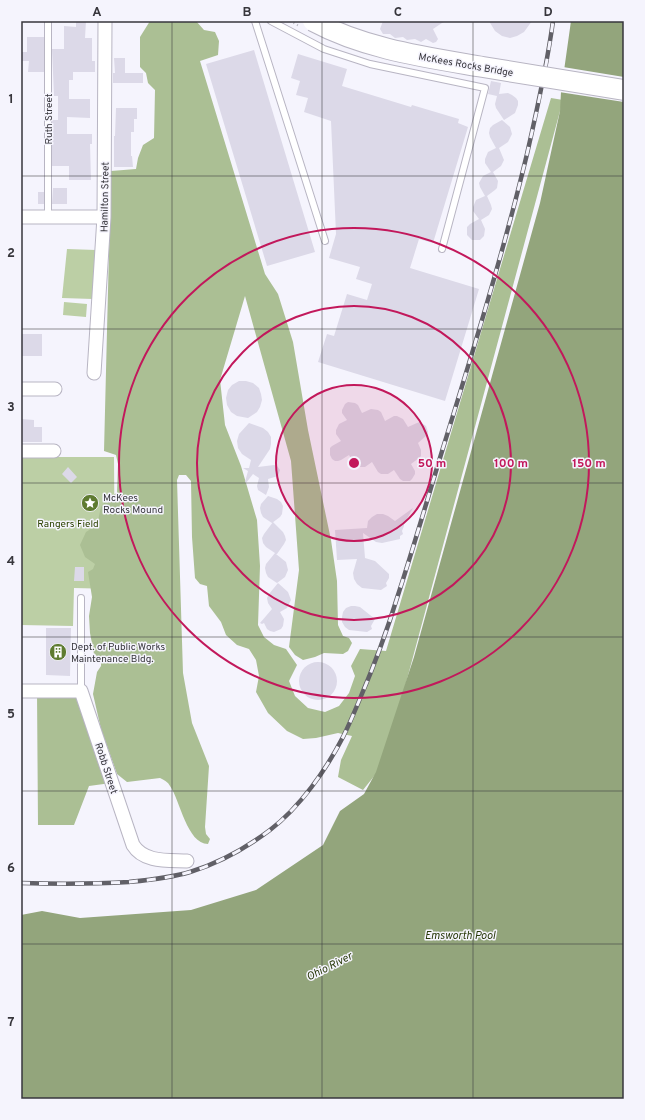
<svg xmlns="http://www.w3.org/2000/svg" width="645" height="1120" font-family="Overpass,sans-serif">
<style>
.green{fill:#bccfa5}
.forest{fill:#abbf94}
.water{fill:#93a57c}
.pier{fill:#f5f4fd}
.building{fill:#dcd9e8}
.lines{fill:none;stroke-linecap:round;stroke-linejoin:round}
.service-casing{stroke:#b8b5c3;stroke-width:8}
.minor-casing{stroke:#b8b5c3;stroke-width:15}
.service{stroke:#fff;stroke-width:6}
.minor{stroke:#fff;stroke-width:13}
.rail-casing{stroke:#616067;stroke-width:4.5}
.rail{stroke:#f5f4fd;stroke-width:3;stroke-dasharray:9;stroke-linecap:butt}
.primary-bridge-casing{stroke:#b8b5c3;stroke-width:22;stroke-linecap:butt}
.path-bridge{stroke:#b7b6be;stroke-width:2;stroke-dasharray:1 3;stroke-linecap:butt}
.primary-bridge{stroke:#fff;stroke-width:20}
.grid{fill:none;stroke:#37363c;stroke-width:1;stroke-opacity:0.55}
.ring{fill:none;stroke:#c2185b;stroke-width:2}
.labels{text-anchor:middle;stroke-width:3;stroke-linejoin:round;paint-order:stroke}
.street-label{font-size:10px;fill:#37363c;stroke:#f5f4fd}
.poi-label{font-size:10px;fill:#37363c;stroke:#f5f4fd;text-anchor:start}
.park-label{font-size:10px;fill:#2d4300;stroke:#f5f4fd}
.water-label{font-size:11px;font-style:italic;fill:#283909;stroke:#f5f4fd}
.centre{fill:#c2185b;stroke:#f5f4fd;stroke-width:2}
.ring-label{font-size:12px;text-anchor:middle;font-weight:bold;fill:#c2185b;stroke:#f5f4fd;stroke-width:3;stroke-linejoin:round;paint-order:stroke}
.neatline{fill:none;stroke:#37363c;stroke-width:1.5}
.grid-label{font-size:13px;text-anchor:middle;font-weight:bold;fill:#37363c}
</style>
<rect width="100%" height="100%" fill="#f5f4fd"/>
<path class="green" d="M67,249l29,1 -3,49 -31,-1z
M64,302l23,2 -1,13 -23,-2z
M21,457h93l1,132 -41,-1 -1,38 -52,-1z"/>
<path class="forest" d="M150,21h46l8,9 11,2 4,9 -1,14 -18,6 65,213 13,20 15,48 15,88 23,110 6,41 1,44 5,11 6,2 3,5 -4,8 -5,3 -19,-1 -9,4 -12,3 -8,-5 -6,-8 10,-77 -8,-109 -46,-165 -25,84 5,45 16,41 16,54 3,46 -2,59 6,12 10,8 12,4 11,16 -8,16 6,15 13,12 17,4 14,-6 10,-13 6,-17 -4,-10 9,-17 26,2 165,-553 12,2 -174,646 -10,24 -16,20 -25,-13 3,-17 11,-24 -14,-3 -22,5 -13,1 -16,-8 -19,-18 -12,-21 3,-16 -3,-16 -7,-11 -12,-4 -11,-10 -5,-13 -12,-16 -2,-20 -7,-2 -5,-6 -3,-41 -1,-56 -5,-6h-7l-2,5 6,193 9,50 17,43 -4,61 1,7 4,5 -2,5c-21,0 -28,-44 -38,-58 -2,-4 -6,-6 -10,-8l-33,4 -10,-8 -16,-45 -8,-35 4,-22 4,-6v-7l-7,-5 -4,-21 -1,-17 3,-19 -4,-25 5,-3 2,-5 -10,-7 -5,-12 6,-13 11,-7 4,-18 8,-11 8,-3 1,-29 -2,-9 -12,-4 7,-280 25,-2 2,-11 5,-13 11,-7 1,-48 -7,-7 -2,-10 -6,-6v-30z
M37,692h44l30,91 -22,3 -15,39h-36z"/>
<path class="water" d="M571,21h53v1078h-603v-184l21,-4 38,7 111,-8 65,-20 67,-45 17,-34 24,-17 12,-22 38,-115 126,-454 20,-92 1,-19z"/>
<path class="pier" d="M563,67l61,10v25l-65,-10z"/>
<path class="building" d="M76,21h10l-1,17h7v23h3v11h-22v8h-4v19h21v19l-23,-1v17h25v10h-2l1,36h-22v-14h-17v-46h6v-24h-4l-2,-47h12v-23l12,1z
M383,21h62l-12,8 5,10 -2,3 -3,1 -7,-4 -5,3 -6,-3 -8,1 -4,-3 -8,1 -5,-4h-7l-3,-5z
M489,21h43l-8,11 -7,4 -7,2 -8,-2 -7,-5z
M27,37h17v35h-16l1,-11h-8v-9h6z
M254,50l61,202 -48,14 -61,-202z
M298,54l49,15 -5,17 69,21 1,-2 47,14 -1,4 10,4 -35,116 -14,-4 -9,29 69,21 -34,112 -127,-39 9,-28 7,2 13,-42 20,6 5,-16 -16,-5 4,-12 -31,-9 7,-24 -5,-113 -27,-9 4,-14 -12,-3 4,-14 -9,-3z
M114,58h11v15h18v10h-30v-10h2z
M491,81l10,2 -2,11 9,-1 4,2 4,3 2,3v4l-3,8 -11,7 -8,-12 -1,-4 2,-8 -9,-2z
M116,108h21v11h-3v13h-3v24h1l1,11h-19v-31h1z
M502,120l8,7 2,7 -4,8 -9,6 5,12 -3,6 -8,6 5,9 -1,7 -2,2 -8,6 4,9 1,4 -3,6 -8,5 4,9 -1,7 -4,4h-8l-5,-5v-8l3,-3 9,-5 -6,-8v-4l3,-7 9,-4 -5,-9 -1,-4 4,-7 8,-4 -6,-9v-4l3,-7 8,-4 -6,-11 -1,-4 1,-5 3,-3z
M53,188h14v16h-15z
M38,192h6v12h-6z
M21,334h21v22h-21z
M239,381h7l7,2 6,5 2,6 1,6 -2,7 -3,5 -9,6 -11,-2 -6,-4 -4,-7 -1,-7 2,-8 4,-5z
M348,402l7,1 3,2 4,8 9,-4 7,1 3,2 4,9 9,-5h3l6,3 5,8 9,-4 3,-1 6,4 2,6 -1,3 -9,8 3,7v6l-2,2 -8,6 4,7v3l-3,5 -2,2h-7l-3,-2 -6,-9 -6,4h-7l-3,-2 -6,-10 -7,5h-7l-3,-2 -6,-10 -8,5 -3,1h-3l-3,-2 -2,-4v-7l2,-2 9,-5 -5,-7v-4l3,-6 8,-4 -5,-7v-3l3,-6z
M21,419l13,1v7h8v15h-21z
M249,423l14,5 5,4 3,5v7l-1,5 -12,18 16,-2 3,1 3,4 -2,6 -10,3 1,8 -3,8 -8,-5 -1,-4 2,-8 -6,-4 -7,9 -1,-1 3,-11 -5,-3h6l2,-8 -9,-6 -4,-6 -1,-7 2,-7z
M68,467l9,10 -6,6 -9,-9z
M268,496l9,3 4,3 2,4 -1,8 -2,3 -8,6 -9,-6 -2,-4 -1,-5 1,-4z
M413,508l-9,16v2l-2,5 1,3 -3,2v3l-18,4 -6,-1 -13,-9 2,25 10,3 14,13v4l-3,5 1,3 -6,4 -19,-2 -5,-4 -3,-5 -1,-6 4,-14 -20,1 -2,-30 32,-2 1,-7 4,-4 5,-3h6l5,2 7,5z
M273,522l10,10 2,4 1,4 -2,4 -7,10h-1l10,8 2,8 -3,7 -8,6 -9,-6 -2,-4 -1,-5 1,-4 9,-11 -9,-6 -3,-4 -1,-5 2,-4z
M75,567h9v14h-10z
M278,583l10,9 3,8 -4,8 -7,4 4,7 -1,7 -2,3 -7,3 -4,-1 -3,-2 -3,-6 -2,1 -2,-1 12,-14 -4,-6 -1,-5 2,-4z
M351,606h4l5,1 15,12 -4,7 1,3 -5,3 -18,-2 -4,-3 -3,-5v-5l1,-5 3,-4z
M46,628h25l-1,48 -24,-1z
M299 681a19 19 0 1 1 38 0a19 19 0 1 1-38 0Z"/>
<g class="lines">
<defs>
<path id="service" d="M255,21l70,220
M271,21l53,28 46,15 115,24 -43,161
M48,217v-196
M81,598v93"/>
<path id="minor" d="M21,217h83
M94,373l10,-156 1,-196
M21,389h34
M21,451h33
M21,691h60l52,154c11,18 36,15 54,16"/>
</defs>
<use href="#service" class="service-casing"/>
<use href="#minor" class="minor-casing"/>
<use href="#service" class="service"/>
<use href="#minor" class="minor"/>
<defs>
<path id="rail" d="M21,883c36,1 72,1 108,-1 20,-2 41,-4 61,-10 29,-9 56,-24 80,-42 30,-23 56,-60 73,-93 6,-12 11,-24 16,-36 15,-35 28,-70 39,-106 16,-49 30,-98 45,-147 30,-97 60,-194 84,-294 10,-44 20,-88 26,-133"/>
</defs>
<use href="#rail" class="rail-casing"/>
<use href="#rail" class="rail"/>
<defs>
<path id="primary-bridge" d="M313,21c52,28 112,36 170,46 47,8 94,15 141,23"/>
</defs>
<use href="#primary-bridge" class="primary-bridge-casing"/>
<path class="path-bridge" d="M290,21l9,5"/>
<use href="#primary-bridge" class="primary-bridge"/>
</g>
<path class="grid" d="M172,21v1078M322,21v1078M473,21v1078M21,176h603M21,329h603M21,483h603M21,637h603M21,791h603M21,944h603"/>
<circle cx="354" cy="463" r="78" fill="#c2185b" fill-opacity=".12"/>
<g class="ring">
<circle cx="354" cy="463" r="78"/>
<circle cx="354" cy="463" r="157"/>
<circle cx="354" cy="463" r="235"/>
</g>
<defs>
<symbol id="sight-disc" viewBox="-11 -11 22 22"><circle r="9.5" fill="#5e7b30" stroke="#f5f4fd"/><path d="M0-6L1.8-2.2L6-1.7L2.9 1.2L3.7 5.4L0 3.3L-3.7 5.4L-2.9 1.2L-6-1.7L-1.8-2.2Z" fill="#fff"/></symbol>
<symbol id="building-disc" viewBox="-11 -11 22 22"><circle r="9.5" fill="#5e7b30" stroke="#f5f4fd"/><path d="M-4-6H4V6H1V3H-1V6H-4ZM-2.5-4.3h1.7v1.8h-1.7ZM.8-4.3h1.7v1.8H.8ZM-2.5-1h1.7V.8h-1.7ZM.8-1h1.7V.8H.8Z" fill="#fff"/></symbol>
</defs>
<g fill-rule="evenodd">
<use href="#sight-disc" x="80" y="493" width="20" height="20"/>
<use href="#building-disc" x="48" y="642" width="20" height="20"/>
</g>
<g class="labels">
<g class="street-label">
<text transform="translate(466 64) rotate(10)" y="4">McKees Rocks Bridge</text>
<text transform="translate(48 119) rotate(-90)" y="4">Ruth Street</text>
<text transform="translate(104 197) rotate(-89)" y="4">Hamilton Street</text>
<text transform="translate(107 768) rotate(72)" y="4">Robb Street</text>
</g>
<g class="poi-label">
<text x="103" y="501">McKees<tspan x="103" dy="12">Rocks Mound</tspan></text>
<text x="71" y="650">Dept. of Public Works<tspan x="71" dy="12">Maintenance Bldg.</tspan></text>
</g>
<g class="park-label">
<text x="68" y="527">Rangers Field</text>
</g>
<g class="water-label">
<text x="460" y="939">Emsworth Pool</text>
<text transform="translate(329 966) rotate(-27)" y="4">Ohio River</text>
</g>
</g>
<circle cx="354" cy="463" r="6" class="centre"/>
<g class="ring-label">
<text x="432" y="467">50 m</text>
<text x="511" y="467">100 m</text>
<text x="589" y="467">150 m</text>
</g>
<rect width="645" height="1120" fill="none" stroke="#f5f4fd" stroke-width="44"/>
<rect x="22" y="22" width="601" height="1076" class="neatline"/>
<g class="grid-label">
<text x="97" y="16">A</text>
<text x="247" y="16">B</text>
<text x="398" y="16">C</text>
<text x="548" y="16">D</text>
<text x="11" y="103">1</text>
<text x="11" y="257">2</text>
<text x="11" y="411">3</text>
<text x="11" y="565">4</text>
<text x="11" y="718">5</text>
<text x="11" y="872">6</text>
<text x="11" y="1026">7</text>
</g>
</svg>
